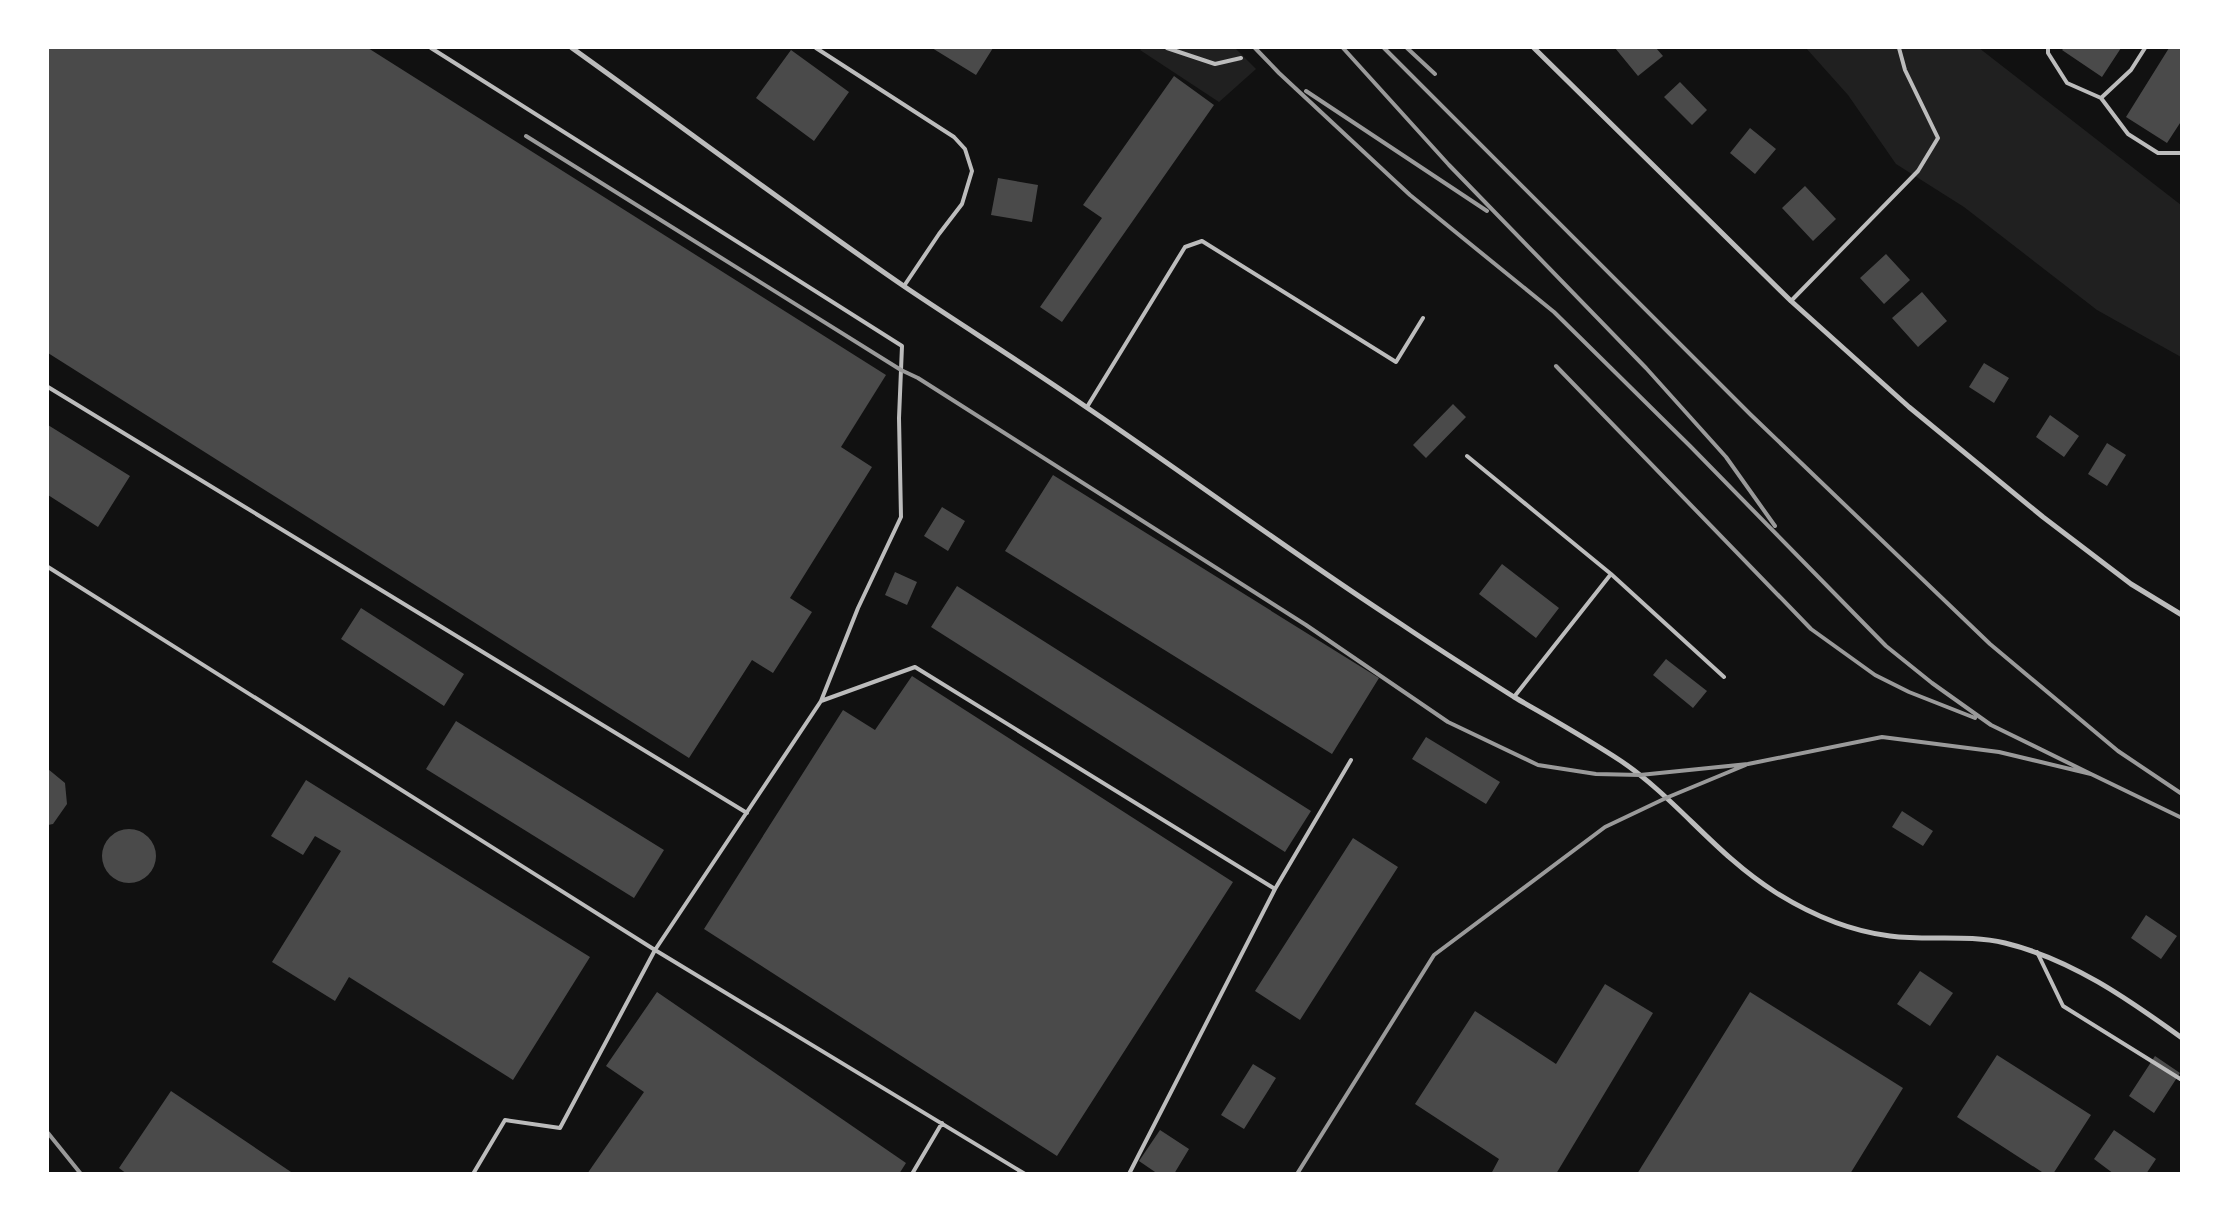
<svg xmlns="http://www.w3.org/2000/svg" width="2229" height="1221" font-family="'Exo 2',sans-serif">
<style>
.green{fill:#202020}
.building{fill:#4a4a4a}
.lines{fill:none;stroke-linecap:round;stroke-linejoin:round}
.service{stroke:#bcbcbc;stroke-width:4}
.minor{stroke:#bcbcbc;stroke-width:5}
.rail{stroke:#9a9a9a;stroke-width:4}
</style>
<rect width="100%" height="100%" fill="#111"/>
<path class="green" d="M1142,48h93l21,21 -37,33 -79,-52z
M1806,48h173l202,157v152l-84,-47 -133,-103 -68,-43 -48,-69z"/>
<path class="building" d="M48,48h320l518,327 -45,72 31,20 -82,131 22,14 -39,61 -21,-13 -63,98 -641,-405z
M932,48h61l-17,27z
M1615,48h41l7,8 -25,20z
M2064,48h57l-19,29 -40,-27z
M2169,48h13v72l-15,23 -41,-26z
M791,50l58,42 -35,49 -58,-43z
M1174,76l40,29 -152,217 -22,-15 62,-89 -19,-13z
M1680,82l27,28 -15,15 -28,-28z
M1750,128l26,21 -21,25 -25,-21z
M998,178l40,7 -6,37 -41,-7z
M1805,186l31,33 -23,22 -31,-33z
M1886,254l24,26 -26,24 -24,-26z
M1922,292l25,29 -29,26 -26,-29z
M1984,363l25,15 -15,25 -25,-16z
M1453,404l13,13 -40,41 -13,-13z
M2050,415l29,21 -15,21 -28,-20z
M48,425l82,51 -32,51 -50,-32z
M2107,443l19,12 -19,31 -19,-12z
M1053,475l326,203 -47,76 -327,-203z
M942,507l23,14 -17,30 -24,-15z
M1502,564l57,44 -23,30 -57,-44z
M895,572l22,10 -10,23 -22,-10z
M957,586l354,225 -26,41 -354,-225z
M361,608l103,66 -20,32 -103,-67z
M1666,659l41,32 -14,17 -40,-33z
M912,676l321,206 -176,274 -353,-227 139,-219 32,20z
M456,721l208,129 -30,48 -208,-129z
M1426,737l74,45 -14,22 -74,-45z
M48,769l17,14 2,21 -14,20 -5,1z
M306,780l284,177 -77,123 -164,-103 -14,24 -63,-39 69,-111 -26,-15 -12,19 -32,-19z
M1902,811l31,20 -10,15 -31,-19z
M102 856a27 27 0 1 1 54 0a27 27 0 1 1-54 0Z
M1353,838l45,29 -98,153 -45,-29z
M2146,915l31,21 -16,23 -30,-21z
M1920,971l33,22 -23,33 -33,-22z
M1605,984l48,29 -97,161h-65l8,-15 -84,-55 60,-93 81,53z
M657,992l249,171 -7,11h-312l57,-82 -38,-26z
M1750,992l153,96 -53,86h-213z
M1997,1055l94,60 -38,59h-8l-88,-57z
M2155,1056l25,17 -26,40 -25,-17z
M1253,1064l23,14 -32,51 -23,-14z
M171,1091l123,83h-167l-8,-6z
M1160,1130l29,19 -15,25h-16l-19,-13z
M2114,1130l42,29 -10,15h-32l-20,-15z"/>
<g class="lines">
<path class="service" d="M431,48l471,298 -3,72 2,99 -43,91 -37,93
M816,48l138,89 11,12 7,22 -10,33 -23,30 -35,52
M1167,48l48,16 26,-6
M2048,48v5l19,30 34,15 30,-28 14,-22
M2101,98l27,36 30,19h24
M1791,301l127,-130 20,-33 -33,-68 -6,-22
M48,387l699,426
M1087,407l98,-160 17,-6 194,121 27,-44
M1467,456l144,118 -97,123
M48,567l607,383 370,224
M1611,574l113,103
M2037,952l26,54 119,74
M473,1174l32,-54 55,8 95,-178 166,-249 94,-34 360,222
M912,1174l30,-51
M1129,1174l146,-285 76,-129"/>
<path class="minor" d="M572,48c112,80 222,163 336,241 61,41 124,80 184,122 103,70 204,145 309,213 37,25 75,49 113,73 36,21 72,41 107,64 56,38 95,94 154,131 35,22 74,39 115,44 39,5 77,-2 115,7 66,16 123,56 177,95
M1534,48l257,253 118,106 134,110 88,67 51,31"/>
<path class="rail" d="M1255,48l24,25 131,122 144,117 136,134 196,200 46,37 59,42 100,49
M1343,48l106,117 197,203 80,89 49,69
M1384,48l367,367 239,229 128,107 64,43
M1407,48l28,26
M1306,91l181,120
M526,136l375,234 17,8 388,247 142,97 90,43 58,9 44,1 108,-11
M1556,366l255,263 64,46 34,17 66,26
M48,1133l33,41
M1297,1174l137,-219 171,-128 61,-29 82,-34 134,-27 117,15 92,22 91,44"/>
</g>
<rect width="2229" height="1221" fill="none" stroke="#ffffff" stroke-width="98"/>
</svg>
